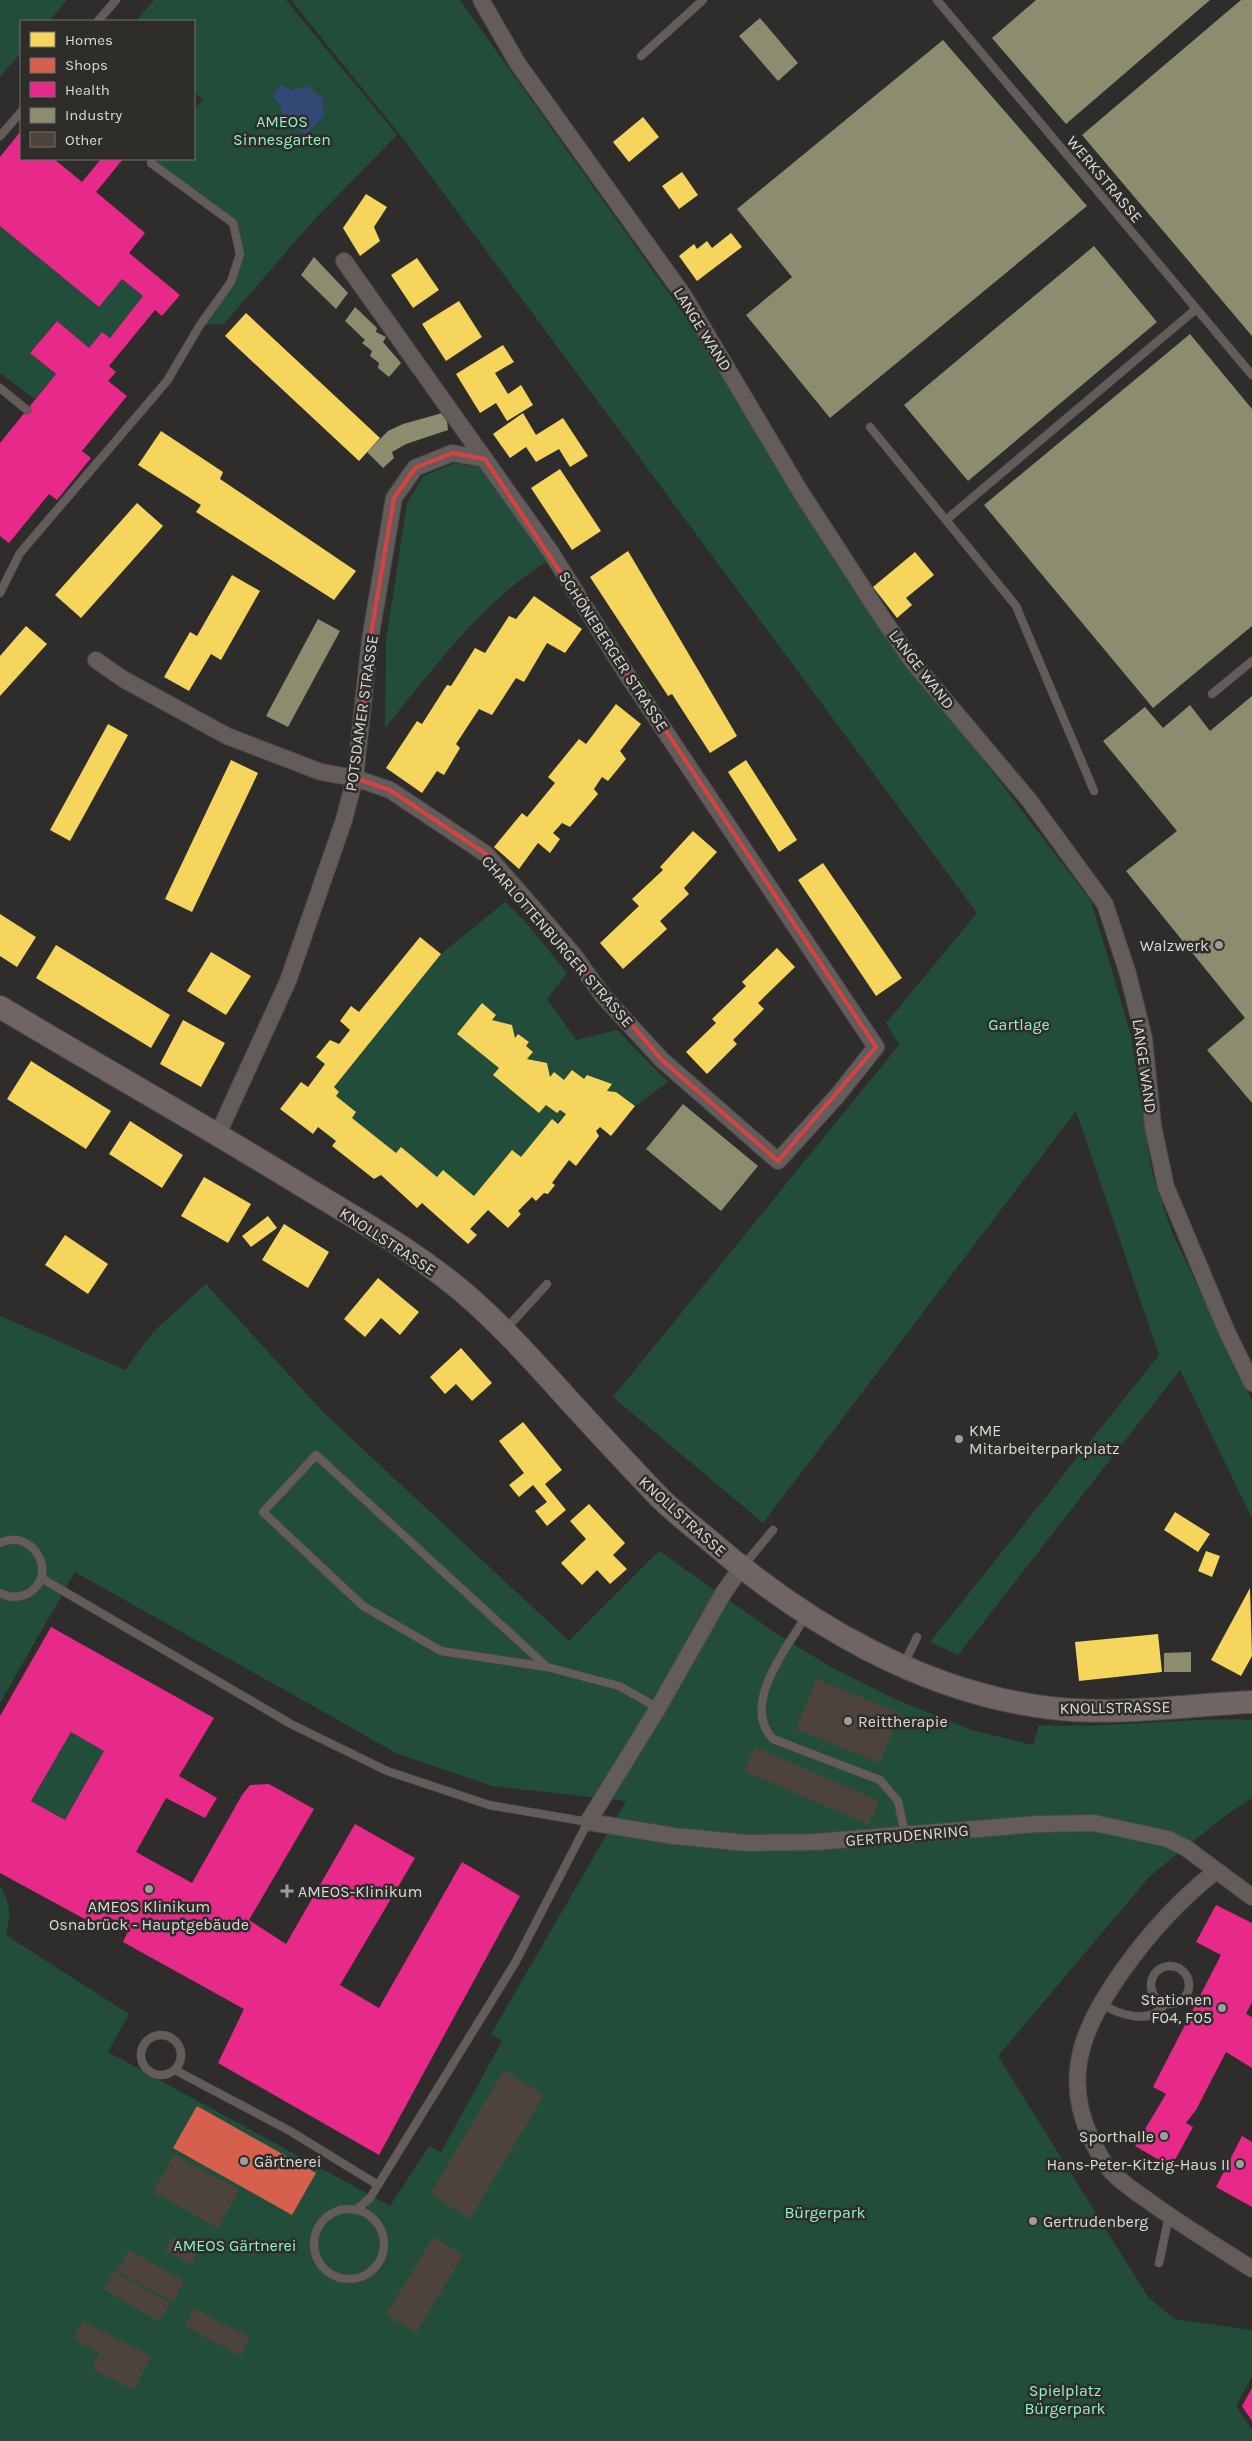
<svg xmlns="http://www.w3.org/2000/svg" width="1252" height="2441" font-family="Karla,sans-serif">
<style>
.green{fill:#224d3a}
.water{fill:#334875}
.homes{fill:#f6d55c}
.shops{fill:#d6604d}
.health{fill:#e7298a;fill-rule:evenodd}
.industry{fill:#8c8c6e}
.building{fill:#4d433d}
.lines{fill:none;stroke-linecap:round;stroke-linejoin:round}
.lane-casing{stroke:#494948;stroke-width:9}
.street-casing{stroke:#494948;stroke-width:18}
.secondary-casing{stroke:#494948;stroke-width:24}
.lane{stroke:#645c5b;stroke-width:8}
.street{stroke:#645c5b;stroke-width:16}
.secondary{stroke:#706564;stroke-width:22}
.marked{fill:none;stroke:#d74342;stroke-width:4;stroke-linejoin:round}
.poi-dot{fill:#9e9d9b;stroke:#2f2d2a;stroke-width:2}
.labels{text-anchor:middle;stroke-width:5;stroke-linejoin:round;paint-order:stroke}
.park-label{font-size:16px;fill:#8ef2c2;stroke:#2f2d2a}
.street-label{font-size:16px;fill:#dbdad8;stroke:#2f2d2a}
.poi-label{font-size:16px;fill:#dbdad8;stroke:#2f2d2a;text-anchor:start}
</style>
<rect width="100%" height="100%" fill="#2e2d2b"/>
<path class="green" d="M0,0h67l-18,21h-28v32l-21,24z
M154,0h132l111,135 -86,88 -87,101 -24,1 31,-43 9,-28 -7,-31 -82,-60 3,-4h40v-49l9,-10 -9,-8v-71h-58z
M291,0h169l238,334 193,305 200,262 40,134 21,138 20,59 80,169v117l-72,-148 -222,285 -28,-13 229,-287 -83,-244 -313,412 -150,-126 286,-352 -13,-22 91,-110 -573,-773z
M0,226l99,81 23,-28 21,17 -33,42 -8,-6 -13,16 -33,-27 -26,32 26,21 -21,25 -35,-26z
M455,463l27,5 64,94c-66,42 -112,106 -161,166l1,-87 21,-138 16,-27z
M505,902l18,17 44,54 -20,26 29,41 41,-10 51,52 -33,24 -19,-14 -9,-1 5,-7 -24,-9 -4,4 -12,-9 -8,10 -14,-3 -3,-14 -20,-4 6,-7 -7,-6 3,-4 -11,-8 -3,4 -3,-13 -20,-5 -34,13 99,80 3,-3 6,4 -45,43 -9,-7 -38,46 -31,-25 -6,6 -36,-29 -5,5 -44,-35 -16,-22 3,-4 -5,-5 107,-133z
M206,1284l118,129 245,228 90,-90 118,83 54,33 64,32 77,31 61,15 6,-20c71,4 142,-8 213,-5v78l-27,18 -75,60 -152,180 150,241 26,22 78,11v46l-16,30 16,24v11h-1252v-555c11,17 11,30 6,49l123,79 -21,38 282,154 39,-60 12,6 61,-111 -11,-7 135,-233 -134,-15 -94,-32 -323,-182 -75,131v-387l125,54 28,-38z
M71,1732l33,19 -39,69 -34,-19z"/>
<path class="water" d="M281,85l11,5 16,-4 15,13 1,17 -18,18 -24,-13 -1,-16 -9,-9z"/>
<path class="homes" d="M643,117l16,20 -30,25 -16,-20z
M682,172l16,23 -19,14 -17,-23z
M366,194l21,13 -13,20 6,14 -20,15 -17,-28z
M731,233l11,14 -45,34 -18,-25 15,-12 3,5 10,-8 5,7z
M417,258l22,32 -26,18 -22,-33z
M459,301l23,36 -36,24 -24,-37z
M246,313l134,125 -21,23 -134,-125z
M503,345l11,17 -19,11 13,21 13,-9 12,20 -26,16 -11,-18 -16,10 -24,-39z
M523,413l13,22 27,-17 25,38 -18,11 -11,-18 -23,13 -10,-15 -16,11 -17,-24z
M161,431l62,41 -3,7 136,92 -22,29 -138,-88 5,-7 -63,-40z
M560,469l41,62 -29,19 -41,-62z
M137,503l26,23 -82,92 -26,-23z
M628,551l109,185 -27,17 -38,-59 -4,2 -78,-119z
M915,552l19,23 -28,23 6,7 -15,13 -24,-31z
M232,575l28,16 -39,69 -10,-6 -22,37 -25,-14 26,-45 7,4z
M534,596l48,33 -17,24 -18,-10 -23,39 -8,-4 -24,37 -13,-6 -23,35 4,4 -16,27 -7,-4 -15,22 -36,-25 31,-47 5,3 25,-39 4,1 24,-38 10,5 24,-37 7,3z
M26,626l21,18 -47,52v-40z
M616,704l25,20 -21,27 6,8 -18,22 -6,-4 -8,12 4,5 -28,33 -8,-4 -9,10 7,6 -10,14 -12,-10 -19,26 -25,-22 28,-34 5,4 28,-34 -7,-6 31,-38 7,5z
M108,724l20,11 -58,106 -20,-11z
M231,760l27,13 -66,139 -27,-13z
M746,760l51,80 -18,12 -51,-80z
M693,831l24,21 -33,36 5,6 -29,27 7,8 -44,40 -23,-26 39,-37 -7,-7 31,-29 -3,-3z
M823,863l79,115 -26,18 -78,-116z
M0,914l36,23 -19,30 -17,-11z
M420,937l21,17 -107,133 5,5 -3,4 20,16 -4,6 44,35 5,-6 36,30 6,-7 31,26 38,-46 9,7 31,-38 6,5 8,-10 -6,-4 -3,3 -11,-8 -7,8 -46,-38 6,-7 -42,-34 25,-31 14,12 -4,5 20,5 3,13 3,-4 11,8 -3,4 7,6 -6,7 20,4 3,14 4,-5 10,8 8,-10 12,9 3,-4 25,9 -5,7 9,1 19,14 -24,30 -11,-9 -4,4 3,5 -23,30 -7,-6 -17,23 3,2 -7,9 -4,-1 -8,8 -4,-4 -14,14 3,3 -13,14 -20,-18 -18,19 7,6 -9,9 -46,-41 -5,5 -36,-33 -7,4 -42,-33 4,-5 -18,-14 -5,7 -33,-25 21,-27 7,5 17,-23 -9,-7 14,-17 9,4 11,-14 -10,-9 11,-15 8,6z
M56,945l114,70 -19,33 -115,-70z
M777,948l18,19 -37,36 6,6 -31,31 4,4 -30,30 -21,-22 30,-29 -4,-4 34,-33 -4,-4z
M211,952l40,24 -25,39 -39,-24z
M183,1020l42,23 -24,44 -41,-23z
M31,1061l80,50 -25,38 -79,-50z
M130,1121l53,34 -21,33 -53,-34z
M204,1177l47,27 -23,39 -47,-27z
M268,1216l9,12 -26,19 -9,-11z
M284,1224l45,28 -21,36 -46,-28z
M65,1235l43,29 -20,30 -43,-29z
M378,1278l41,34 -19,23 -19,-17 -16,19 -21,-18z
M461,1348l31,35 -20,18 -16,-17 -11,10 -15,-17z
M523,1422l39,48 -17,14 21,26 -19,16 -12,-15 12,-9 -14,-17 -14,12 -10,-12 15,-12 -25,-32z
M589,1504l36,39 -12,12 14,14 -17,15 -13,-14 -15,15 -21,-22 25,-24 -16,-18z
M1175,1512l35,22 -12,18 -34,-22z
M1206,1551l14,5 -8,21 -14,-6z
M1250,1588l2,68 -11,20 -30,-16z
M1158,1634l4,38 -83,9 -4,-39z"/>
<path class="shops" d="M197,2106l119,67 -24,42 -119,-67z"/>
<path class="health" d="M21,131v28h33l28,23 19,-23h22l-27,33 49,41 -16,20 51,42 -18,21 -7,-6 -46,56 7,6 -8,9 19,15 -45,55 9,7 -34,42 -8,-6 -40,49 -9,-7v-93l56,-69 -26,-21 27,-32 32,27 13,-16 8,6 33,-42 -21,-17 -23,28 -99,-81v-69z
M51,1627l163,91 -35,58 38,22 -12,20 -39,-20 -30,54 56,31 50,-88 8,-10 19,-1 45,25 -65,111 37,24 69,-120 60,34 -75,127 39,23 83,-146 58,34 -141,259 -161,-92 26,-54 -121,-67 6,-13 -20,-12 -6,12 -103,-56v-157zM71,1732l33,19 -39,69 -34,-19z
M1216,1905l36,18v79l-6,12 6,3v51l-26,-16 -30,58 -10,13 7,4 -22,40 -36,-21 31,-52 -13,-7 68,-132 -25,-13z
M1242,2136l10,6v65l-36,-20z
M1252,2388v33l-10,-15z"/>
<path class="industry" d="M1036,0h174l-144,124 -74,-86z
M1241,0h11v336l-170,-201z
M760,18l38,45 -20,18 -39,-45z
M943,40l144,166 -257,212 -84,-103 46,-38 -55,-68z
M1094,246l63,76 -189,159 -64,-76z
M314,257l34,36 -12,16 -35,-34z
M355,307l22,21 -1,4 10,5 -3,5 18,21 -12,14 -11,-9 1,-5 -9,-7 2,-5 -10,-8 3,-3 -20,-19z
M1190,334l62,75v217l-99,82 -169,-203z
M446,412l2,18 -42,14 -14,8 2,6 -11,10 -16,-16 21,-21 15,-7z
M318,619l22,12 -52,96 -22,-11z
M1252,696v407l-45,-53 38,-32 -119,-147 51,-40 -74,-90 42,-34 18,21 27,-23 20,26z
M683,1104l75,62 -37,45 -75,-62z
M1191,1652v20h-27v-19z"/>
<path class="building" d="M816,1679l84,34 -20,50 -84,-34z
M755,1747l124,54 -10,24 -125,-54z
M504,2070l40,25 -74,124 -40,-25z
M174,2154l65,36 -21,38 -65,-36z
M173,2236l25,16 -7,13 -26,-15z
M433,2237l30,18 -47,78 -30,-18z
M129,2250l55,31 -11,21 -56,-31z
M114,2271l56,32 -11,19 -56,-33z
M194,2308l56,30 -9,18 -56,-30z
M83,2321l68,35 -17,34 -42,-21 7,-15 9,4 -35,-19z"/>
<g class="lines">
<defs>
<path id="lane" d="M937,0l315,375
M98,21l18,-21
M641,56l62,-56
M0,136l21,-24
M0,388l27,22
M870,427l146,179 78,185
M946,520l250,-211
M0,593l20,-40 147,-172 33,-56 31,-43 9,-28 -7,-31 -82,-60
M1212,694l40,-33
M506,1329l41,-45
M0,1543c34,-16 60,34 27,51 -9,4 -18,4 -27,-1
M744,1565l29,-35
M41,1578l250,146 96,47 102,34 99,17 -73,141 -145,235 -14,12
M806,1616c-19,32 -66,89 -33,123l107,41 18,21 7,33
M904,1664l13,-27
M547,1667l-231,-212 -53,57 100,94 78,45 106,16 72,19 39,22
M1151 1985a19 19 0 1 1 38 0a19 19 0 1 1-38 0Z
M1100,2003c17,11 52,24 65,0
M141 2055a20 20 0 1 1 40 0a20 20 0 1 1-40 0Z
M175,2070l115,61 88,54
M314 2244a35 35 0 1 1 70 0a35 35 0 1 1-70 0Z
M1159,2263l10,-47"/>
<path id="street" d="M481,0l37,64 166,232 116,195 81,125 31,45 117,139 76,104 23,70 16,64 9,88 13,61 61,145 25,51
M96,660l27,19 104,57 94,36 34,6 35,12 96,64 87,100 30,42 59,64 116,101 59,-65 39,-49 -250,-374 -74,-119 -208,-293
M218,1134l70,-153 56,-161 11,-42 15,-138 24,-142 21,-30 37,-15 33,6
M741,1568l-17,24 -66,116 -70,114 86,14 73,7 68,-1 223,-18 56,-1 74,16 18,9 66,49
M1216,1871c-37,29 -66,61 -93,99 -37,52 -62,103 -33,166 5,11 11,23 19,33 11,13 27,23 41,33 33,24 68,45 102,67"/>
<path id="secondary" d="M0,1007c100,60 202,117 301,178 56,34 112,65 162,107 34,29 64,62 94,95 33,37 67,73 101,109 16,16 34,30 51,44 96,83 214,153 342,168 66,8 135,-3 201,-6"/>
</defs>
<use href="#lane" class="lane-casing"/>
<use href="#street" class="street-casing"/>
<use href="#secondary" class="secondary-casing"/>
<use href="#lane" class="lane"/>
<use href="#street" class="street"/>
<use href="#secondary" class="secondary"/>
</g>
<path class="marked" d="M452,453l33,6 391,588 -98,114 -116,-101 -176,-206 -96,-64 -35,-12 15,-138 24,-142 21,-30z"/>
<g class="poi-dot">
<circle cx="1219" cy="945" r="5"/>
<circle cx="959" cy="1439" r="5"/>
<circle cx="848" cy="1721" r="5"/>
<circle cx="149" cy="1889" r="5"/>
<path d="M284.5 1883.5h5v5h5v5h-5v5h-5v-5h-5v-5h5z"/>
<circle cx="1222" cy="2008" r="5"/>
<circle cx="1164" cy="2136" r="5"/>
<circle cx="244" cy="2161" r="5"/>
<circle cx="1240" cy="2164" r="5"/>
<circle cx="1033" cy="2221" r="5"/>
</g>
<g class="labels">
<g class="park-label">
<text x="282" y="127">AMEOS<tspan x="282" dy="18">Sinnesgarten</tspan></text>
<text x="1019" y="1030">Gartlage</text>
<text x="825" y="2218">Bürgerpark</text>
<text x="235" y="2251">AMEOS Gärtnerei</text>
<text x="1065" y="2396">Spielplatz<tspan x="1065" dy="18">Bürgerpark</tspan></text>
</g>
<g class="street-label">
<text transform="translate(1105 179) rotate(50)" y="6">WERKSTRASSE</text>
<text transform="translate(703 329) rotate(58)" y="6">LANGE WAND</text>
<text transform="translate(614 651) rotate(57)" y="6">SCHÖNEBERGER STRASSE</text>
<text transform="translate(922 669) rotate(52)" y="6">LANGE WAND</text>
<text transform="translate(361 713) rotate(-82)" y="6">POTSDAMER STRASSE</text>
<text transform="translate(558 941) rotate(49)" y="6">CHARLOTTENBURGER STRASSE</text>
<text transform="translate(1145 1066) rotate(82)" y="6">LANGE WAND</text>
<text transform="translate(388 1241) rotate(33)" y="6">KNOLLSTRASSE</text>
<text transform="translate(683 1516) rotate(42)" y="6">KNOLLSTRASSE</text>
<text transform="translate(1115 1707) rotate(-1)" y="6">KNOLLSTRASSE</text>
<text transform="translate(907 1835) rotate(-5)" y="6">GERTRUDENRING</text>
</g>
<g class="poi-label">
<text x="1209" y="951" text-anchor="end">Walzwerk</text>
<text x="969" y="1436">KME<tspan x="969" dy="18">Mitarbeiterparkplatz</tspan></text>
<text x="858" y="1727">Reittherapie</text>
<text x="298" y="1897">AMEOS-Klinikum</text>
<text x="149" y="1912" text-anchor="middle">AMEOS Klinikum<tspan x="149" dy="18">Osnabrück - Hauptgebäude</tspan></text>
<text x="1212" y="2005" text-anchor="end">Stationen<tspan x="1212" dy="18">F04, F05</tspan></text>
<text x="1154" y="2142" text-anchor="end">Sporthalle</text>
<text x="254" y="2167">Gärtnerei</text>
<text x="1230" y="2170" text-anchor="end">Hans-Peter-Kitzig-Haus II</text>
<text x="1043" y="2227">Gertrudenberg</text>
</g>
</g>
<rect x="20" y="20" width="175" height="140" fill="#2f2d2a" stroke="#747270"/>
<rect x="30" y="32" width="25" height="15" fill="#f6d55c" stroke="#747270"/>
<text x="65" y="45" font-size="15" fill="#dbdad8">Homes</text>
<rect x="30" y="58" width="25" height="15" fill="#d6604d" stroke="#747270"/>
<text x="65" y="70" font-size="15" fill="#dbdad8">Shops</text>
<rect x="30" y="82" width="25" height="15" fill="#e7298a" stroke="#747270"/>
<text x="65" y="95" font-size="15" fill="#dbdad8">Health</text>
<rect x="30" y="108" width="25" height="15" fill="#8c8c6e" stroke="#747270"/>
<text x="65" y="120" font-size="15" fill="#dbdad8">Industry</text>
<rect x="30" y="132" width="25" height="15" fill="#4d433d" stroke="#747270"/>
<text x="65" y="145" font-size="15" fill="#dbdad8">Other</text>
</svg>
